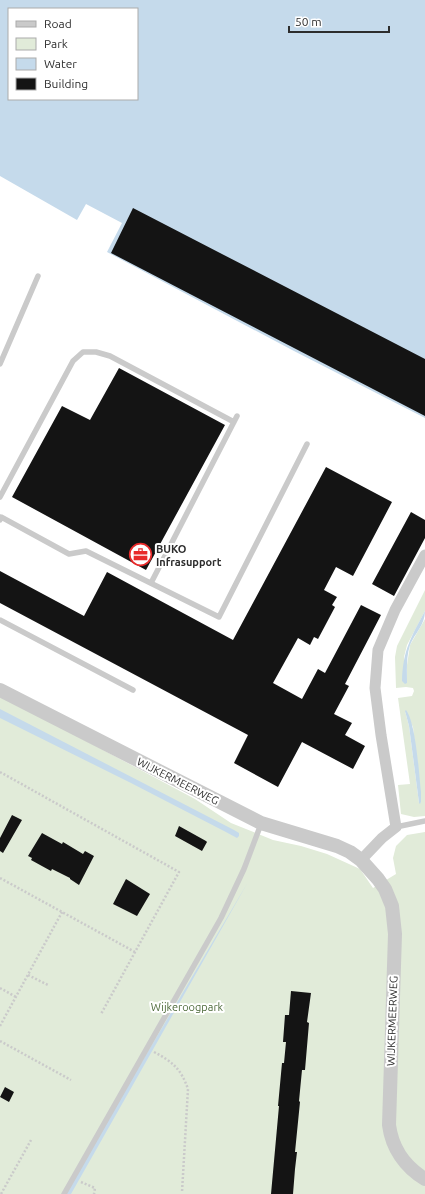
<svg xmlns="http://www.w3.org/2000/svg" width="425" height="1194" font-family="Ubuntu,sans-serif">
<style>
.green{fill:#e1ebd9;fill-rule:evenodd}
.water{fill:#c5daeb;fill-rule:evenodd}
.building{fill:#141414}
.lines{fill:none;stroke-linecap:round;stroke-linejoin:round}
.path{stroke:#cacaca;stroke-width:2.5;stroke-dasharray:2 2;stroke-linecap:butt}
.service{stroke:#cacaca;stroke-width:5.5}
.minor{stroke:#cacaca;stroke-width:11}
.tertiary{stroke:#cacaca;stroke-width:14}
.labels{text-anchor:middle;stroke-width:4;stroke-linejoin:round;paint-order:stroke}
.poi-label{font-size:11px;font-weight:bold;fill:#2d2d2d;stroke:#fff;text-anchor:start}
.street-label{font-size:11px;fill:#2d2d2d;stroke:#fff}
.park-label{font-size:11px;fill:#4c6939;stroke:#fff}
</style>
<rect width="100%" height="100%" fill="#fff"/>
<path class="green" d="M425,590v21l-18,34 -3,12 3,25v-17l3,-20 15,-26v197l-11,1 -13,-3 -3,-29 12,-1 -12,-86 14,-2 2,-5 -1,-3 -7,-1 -10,1 -1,-31 2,-11zM405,711l8,16 8,75 -2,1 -10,-77z
M0,695l195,104 36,24 42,17 28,6 26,8 33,15 13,19 23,-14 -3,-16 3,-12 11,-11 18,-3v362h-425z"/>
<path class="water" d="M0,0h425v418l-131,-67 -187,-99 15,-29 -36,-19 -9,16 -77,-44zM9,9h128v90h-128z
M425,611c0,14 -10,22 -15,34 -4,12 -3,26 -3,38l-2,1 -3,-3c1,-31 9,-44 23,-70z
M0,709l234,121 5,3v3l-2,2 -13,-7 -93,-48 -131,-65z
M406,710c10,13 13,64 15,82v10l-1,2 -1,-1 -10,-77 -4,-15z
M248,882l-177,312h-7z"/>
<path class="building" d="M133,208l292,151v57l-314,-163z
M119,368l106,57 -79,145 -134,-73 50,-91 28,14z
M326,467l66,35 -39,74 -17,-9 -12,23 13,7 -5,8 3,2 -17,32 -4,-2 -4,8 -12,-7 -25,45 29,16 16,-30 7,4 36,-68 20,10 -36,69 4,2 -15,28 18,9 -7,12 20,11 -12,23 -51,-27 -24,45 -44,-24 14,-28 -248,-132v-32l84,45 23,-44 126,68z
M411,512l14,8v18l-31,58 -22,-12z
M12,815l10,5 -19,33 -3,-2v-13z
M179,826l27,15 1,1 -5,9 -27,-15z
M42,833l20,11 1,-2 20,12 2,-3 9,5 -15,29 -9,-6v-1l-18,-9 -1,2 -20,-11 1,-2 -4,-2z
M126,879l24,15 -13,22 -24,-12z
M291,991l20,2 -4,29 2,1 -4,47h-3l-3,31 1,1 -5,50h2l-2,17 -2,25h-22l8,-88h-1l4,-43h2l2,-21h-3l2,-27h4z
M5,1087l9,5 -5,10 -9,-5z"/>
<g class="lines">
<path class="path" d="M0,772l179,100 -78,142
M0,878l135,74
M28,975l20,10
M0,988l16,9
M0,1026l62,-114
M0,1041l71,39
M154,1052c19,10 27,17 34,37l-6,103
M81,1182l14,6 -1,6
M1,1194l30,-54"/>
<path class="service" d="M0,364l38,-88
M0,497l73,-136 10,-9h13l14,4 124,66
M0,520l1,-3 68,37 17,-3 133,66 88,-173
M151,583l86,-167
M0,620l133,70
M396,827l29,-6
M64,1194l157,-276 23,-49 17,-45"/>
<path class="minor" d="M361,860l21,-22 14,-11 -15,-92 -6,-47 3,-38 17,-40 30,-55"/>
<path class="tertiary" d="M0,690l261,133 76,23 13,6 11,8 17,19 7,10 7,17 3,28 -6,191c3,23 16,42 36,54"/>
</g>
<defs>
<symbol id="office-ring" viewBox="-11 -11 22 22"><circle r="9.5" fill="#fff" stroke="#e82a2a" stroke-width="1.5"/><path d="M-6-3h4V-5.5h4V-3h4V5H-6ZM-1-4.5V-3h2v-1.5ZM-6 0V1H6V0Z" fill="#e82a2a"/></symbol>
</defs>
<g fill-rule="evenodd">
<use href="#office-ring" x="128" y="542" width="25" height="25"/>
</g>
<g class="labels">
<g class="poi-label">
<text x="156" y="553">BUKO<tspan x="156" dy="13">Infrasupport</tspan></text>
</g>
<g class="street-label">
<text transform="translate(178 781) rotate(27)" y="4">WIJKERMEERWEG</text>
<text transform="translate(392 1021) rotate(-88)" y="4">WIJKERMEERWEG</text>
</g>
<g class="park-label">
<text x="187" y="1011">Wijkeroogpark</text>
</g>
</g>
<rect x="8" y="8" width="130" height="92" fill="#ffffff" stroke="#ababab"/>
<rect x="16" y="21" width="20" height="6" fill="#cacaca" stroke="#ababab"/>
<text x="44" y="28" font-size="12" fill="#2d2d2d">Road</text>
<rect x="16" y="38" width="20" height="12" fill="#e1ebd9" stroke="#ababab"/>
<text x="44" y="48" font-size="12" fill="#2d2d2d">Park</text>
<rect x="16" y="58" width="20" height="12" fill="#c5daeb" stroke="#ababab"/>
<text x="44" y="68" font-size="12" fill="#2d2d2d">Water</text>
<rect x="16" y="78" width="20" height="12" fill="#141414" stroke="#ababab"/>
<text x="44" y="88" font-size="12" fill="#2d2d2d">Building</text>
<path d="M289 26v6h100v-6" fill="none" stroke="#2d2d2d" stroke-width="2"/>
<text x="295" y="26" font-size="12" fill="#2d2d2d" stroke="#ffffff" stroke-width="3" paint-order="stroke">50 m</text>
</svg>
